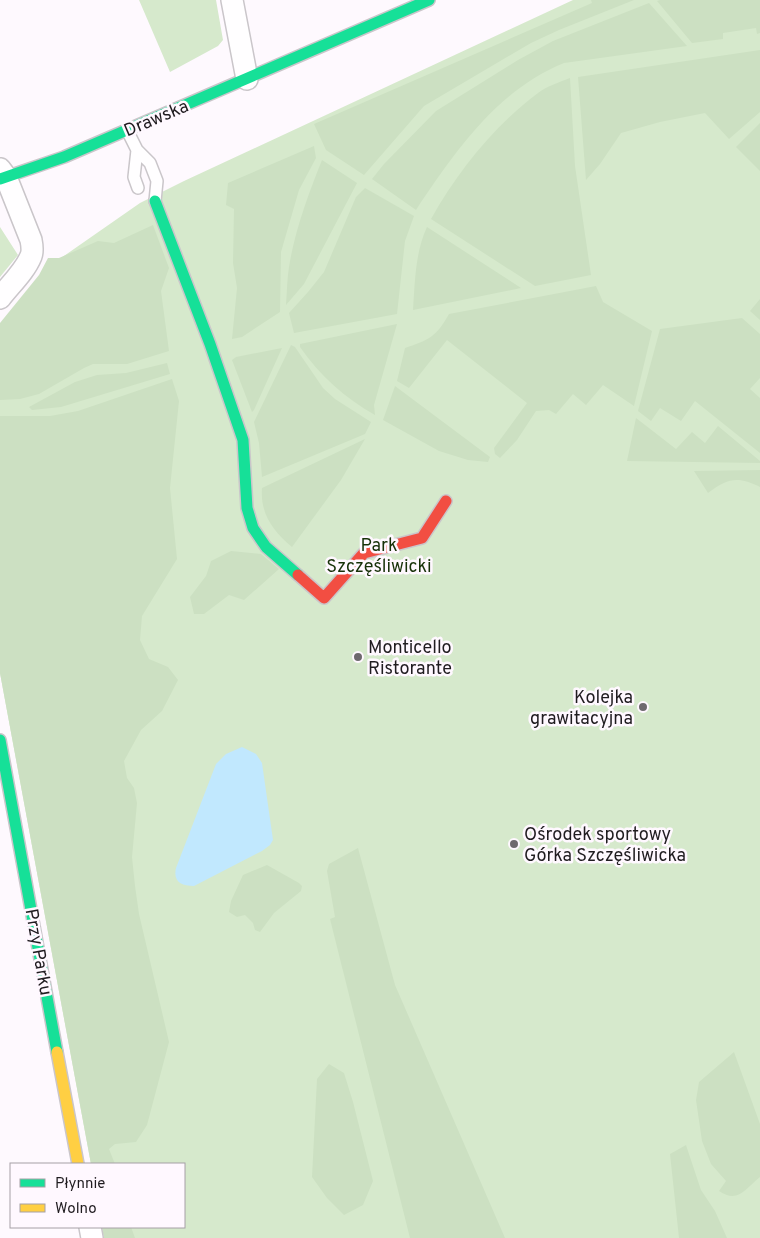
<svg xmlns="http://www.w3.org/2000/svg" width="760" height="1238" font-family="Overpass,sans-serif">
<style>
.green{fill:#d6e9cc}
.forest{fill:#cce0c2}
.water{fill:#c1e8fe}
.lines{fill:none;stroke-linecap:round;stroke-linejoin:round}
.lane-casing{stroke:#cac6ca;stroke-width:14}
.street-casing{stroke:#cac6ca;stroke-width:24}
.fast-casing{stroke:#cac6ca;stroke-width:14}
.slow-casing{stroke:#cac6ca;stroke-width:14}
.jam-casing{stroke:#cac6ca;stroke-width:14}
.lane{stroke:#fffeff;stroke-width:11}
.street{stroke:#fffeff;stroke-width:21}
.fast{stroke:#16e098;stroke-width:11}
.slow{stroke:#ffcf43;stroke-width:11}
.jam{stroke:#f24e42;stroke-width:11}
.poi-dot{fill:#6e696e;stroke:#fff8ff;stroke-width:2}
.labels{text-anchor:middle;stroke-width:5;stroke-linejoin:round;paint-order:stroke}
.street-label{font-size:18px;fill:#201c20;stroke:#fff8ff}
.park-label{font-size:18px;fill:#173108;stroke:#fff8ff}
.poi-label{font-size:18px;fill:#201c20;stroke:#fff8ff;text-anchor:start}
</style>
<rect width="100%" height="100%" fill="#fef9fe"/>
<path class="green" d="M139,0h77l7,40 -5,6 -48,26z
M573,0h187v1238h-656l-2,-11h82v-63h-93l-91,-491v-345l51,-63 89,-62 44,-22z
M0,227l18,28 -18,22z"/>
<path class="forest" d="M591,0h43l-75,30 -28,13 -107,63 -60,69 -38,-25 -12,-26 278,-121z
M660,0h100v33l-3,1 -1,-6 -33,5v6l-31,4 -35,-42z
M649,3l38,43 -123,17c-67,27 -110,90 -148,147l-44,-31 12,-15 52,-53 82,-51 35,-19z
M760,50v62l-31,27 -24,-26 -45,9 -39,11 -21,31 -14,16 -8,-103z
M570,78l5,88 16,109 -56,11 -104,-67c27,-48 63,-93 107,-126 9,-7 22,-11 32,-15z
M760,123v48l-24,-24z
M314,146l2,12 -17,32 -18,62 -1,60 -38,25 -10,2 5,-51 -4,-25 1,-54 -8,-4 2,-22z
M322,160l35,23 -53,101 -18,21c1,-13 1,-26 3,-38 6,-37 19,-72 33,-107z
M365,188l49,28 -9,25 -8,73 -103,19 -5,-20 19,-21 16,-20 32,-75z
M153,225l16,43 -8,23 8,60 -42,13h-34l-9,4 -45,26 -19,5 -20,1v-77l39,-48 9,-17h11l39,-17 16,2z
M427,227l94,61 -108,22c2,-28 2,-57 14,-83z
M596,286l7,16 49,29 -18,75 -31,-21 -17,20 -13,-11 -17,20 -7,-4 -13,1 -19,29 -17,18 -5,-4 -1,-6 33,-45 -80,-63 -38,48 -12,-7 8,-33c24,-8 31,-11 44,-34z
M760,299v21l-10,-9z
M742,318l18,16v44l-10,11 10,9v55l-65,-52 -14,20 -21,-13 -9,13 -13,-10 22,-82z
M397,324l-23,81 1,10c-30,-17 -55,-39 -75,-68v-3z
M291,345l4,2 28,41 12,11 36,23 -6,12 -103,43 -3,-34 -5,-21z
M282,348l-28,62 -2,2 -20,-52 4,-3z
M167,363l3,11 -109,33 -29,3 -3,-3 46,-25 22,-7 29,-2z
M172,379l7,22 -9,87 7,71 -35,57 -2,24 9,19 19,8 10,13 -16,31 -21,19 -17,31 3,17 7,10 3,15 -5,54 3,29 4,28 30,128 -22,83 -11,17 -21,2 -6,5 6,15h-24l-91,-491v-257h50l28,-5z
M395,386l95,71 -2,5 -20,-2 -29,-9 -56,-31z
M636,418l40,31 16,-17 13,11 13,-17 42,35v2l-133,-2z
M365,439l-24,41 -49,67c-19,-16 -32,-33 -30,-59z
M760,470v17c-22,-11 -32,-9 -52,6l-14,-22z
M231,551l30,3 18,15 -35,31 -15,-5 -25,19h-10l-4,-17 16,-21 5,-15z
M358,848l37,137 110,253h-95l-80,-319 5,-2 -8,-46 2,-7z
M267,865l32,18 3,3 -1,5 -27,22 -14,19 -5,-2 -2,-7 -8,-8 -8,2 -8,-5 2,-11 12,-26z
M734,1052l26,72v53c-15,12 -22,27 -41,14l7,-10 -15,-17 -9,-23 -6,-41 3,-18z
M329,1064l15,9 9,29 20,79 -10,24 -19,10 -17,-17 -15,-21 5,-98z
M686,1145l15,45 14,21 12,27h-48l-9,-84z
M102,1227h29l4,11h-31z"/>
<path class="water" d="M242,747l14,7 6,9 11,77 -3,5 -8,6 -68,35c-13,0 -21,-4 -18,-18l40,-104 10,-10z"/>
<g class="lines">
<defs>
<path id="lane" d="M127,130l10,20 13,13 7,18 -2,20
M137,150l-3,27 4,11"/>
<path id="street" d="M232,0l15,79
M0,169l6,8 25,63c1,5 2,11 0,16 -6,15 -21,29 -31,42
M90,1227l2,11"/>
<path id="fast" d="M0,179l64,-22 365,-157
M155,201l55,143 33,96 4,68 6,20 13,19 32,28
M0,740l57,312"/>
<path id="slow" d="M57,1052l21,112"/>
<path id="jam" d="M298,575l26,23 40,-45 58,-15 24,-37"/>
</defs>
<use href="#lane" class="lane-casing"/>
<use href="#street" class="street-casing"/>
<use href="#fast" class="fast-casing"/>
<use href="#slow" class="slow-casing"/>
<use href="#jam" class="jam-casing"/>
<use href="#lane" class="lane"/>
<use href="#street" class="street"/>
<use href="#fast" class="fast"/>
<use href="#slow" class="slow"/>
<use href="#jam" class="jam"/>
</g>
<g class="poi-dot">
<circle cx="358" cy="657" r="5"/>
<circle cx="643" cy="707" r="5"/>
<circle cx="514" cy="844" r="5"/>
</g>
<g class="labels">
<g class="street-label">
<text transform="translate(156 118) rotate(-23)" y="6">Drawska</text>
<text transform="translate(39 952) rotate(80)" y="6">Przy Parku</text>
</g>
<g class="park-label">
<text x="379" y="551">Park<tspan x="379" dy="21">Szczęśliwicki</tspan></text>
</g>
<g class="poi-label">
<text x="368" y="653">Monticello<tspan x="368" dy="21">Ristorante</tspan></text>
<text x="633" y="703" text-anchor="end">Kolejka<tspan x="633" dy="21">grawitacyjna</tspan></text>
<text x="524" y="840">Ośrodek sportowy<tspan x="524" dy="21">Górka Szczęśliwicka</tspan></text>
</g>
</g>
<rect x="10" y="1163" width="175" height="65" fill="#fff8ff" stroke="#a6a0a6"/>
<rect x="20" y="1179" width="25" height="8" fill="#16e098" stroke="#a6a0a6"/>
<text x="55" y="1188" font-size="15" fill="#201c20">Płynnie</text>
<rect x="20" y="1204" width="25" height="8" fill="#ffcf43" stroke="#a6a0a6"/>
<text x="55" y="1213" font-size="15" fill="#201c20">Wolno</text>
</svg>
